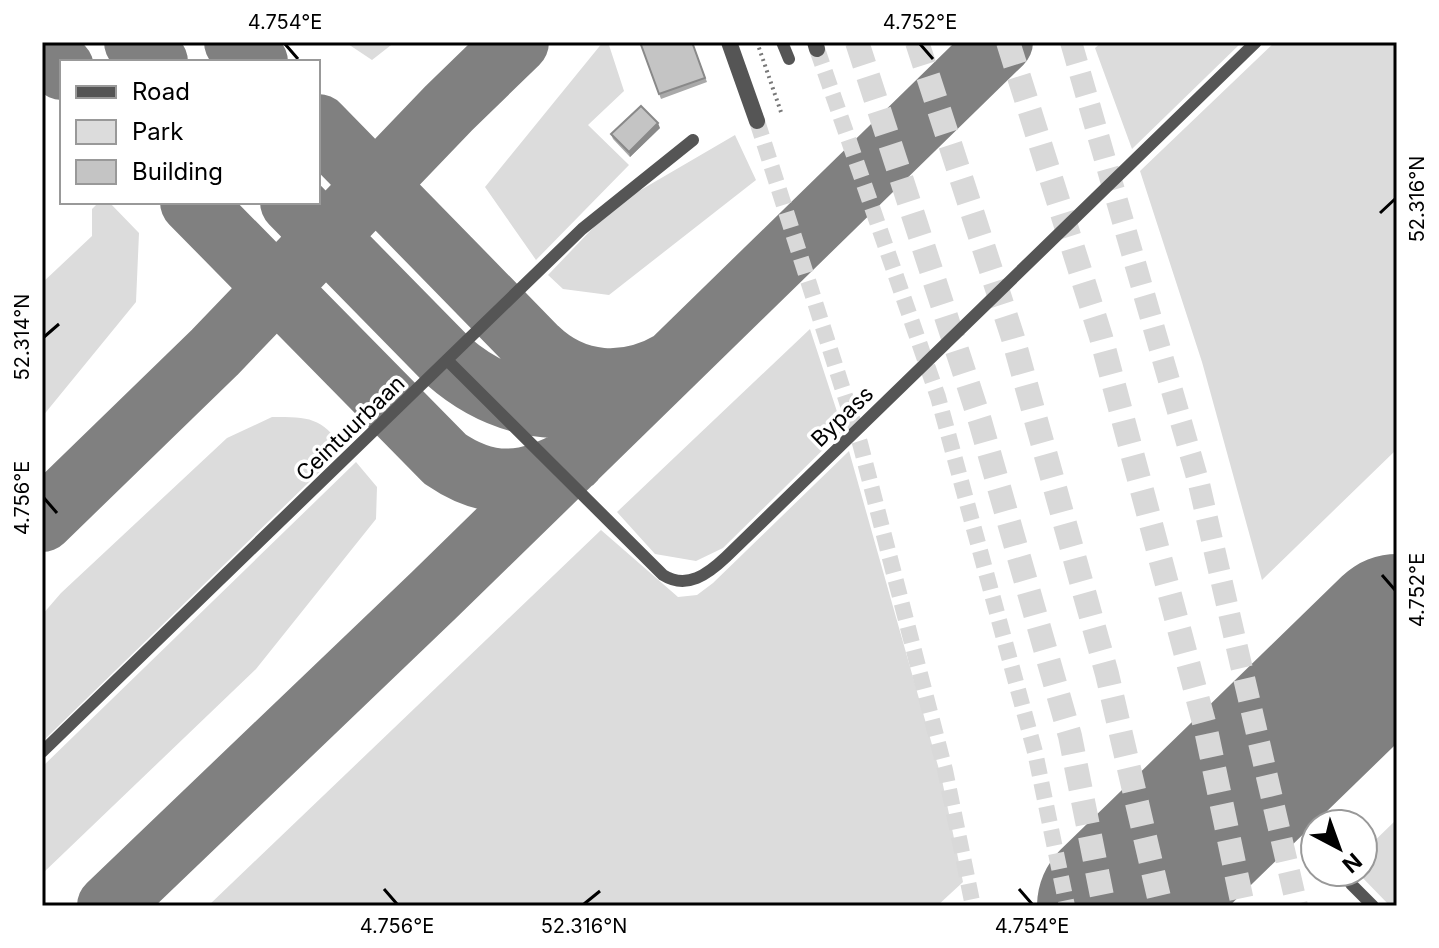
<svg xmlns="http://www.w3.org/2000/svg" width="1439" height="948" font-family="Inter,sans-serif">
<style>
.green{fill:#dcdcdc}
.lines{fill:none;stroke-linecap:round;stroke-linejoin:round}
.taxiway{stroke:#808080;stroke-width:64}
.runway{stroke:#808080;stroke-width:158}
.tertiary-tunnel{stroke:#d9d9d9;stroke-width:16;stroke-dasharray:16 8;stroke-linecap:butt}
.trunk-tunnel{stroke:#d9d9d9;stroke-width:22;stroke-dasharray:22 11;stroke-linecap:butt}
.motorway-tunnel{stroke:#d9d9d9;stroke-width:24;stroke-dasharray:24 12;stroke-linecap:butt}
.path{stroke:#777;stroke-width:4;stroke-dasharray:2 4;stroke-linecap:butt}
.service{stroke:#555;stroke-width:12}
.tertiary{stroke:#555;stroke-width:16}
.wall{fill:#a9a9a9}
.shaded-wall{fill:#898989}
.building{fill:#c4c4c4;stroke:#898989;stroke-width:2}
.ticks{fill:none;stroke:#000;stroke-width:3}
.labels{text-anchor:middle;stroke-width:7;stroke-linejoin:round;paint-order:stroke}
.street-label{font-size:22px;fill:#000;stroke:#fff}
.neatline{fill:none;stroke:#000;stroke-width:3}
.ticks-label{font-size:20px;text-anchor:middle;fill:#000}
</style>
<rect width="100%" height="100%" fill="#fff"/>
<path class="green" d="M345,42h50l-23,18z
M603,42h5l16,49 -36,34 41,40 -93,95 -51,-73z
M1102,42h140l-110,107 -37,-101z
M1275,42h122v407l-135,131 -60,-218 -62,-191z
M735,135l21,45 -147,115 -46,-6 -15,-14 67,-70z
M99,202h10l30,31 -3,69 -94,115v-134l50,-47v-27z
M810,329l33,101 -120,118 -27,13 -41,-7 -38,-42z
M272,417c38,0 48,0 72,31l-302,294v-127l19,-22 166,-155z
M849,451l93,329 21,102 -26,24h-729l393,-376 77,67 19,-2 16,-12z
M356,462l21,25 -1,32 -120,150 -214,205v-107z
M1397,819v87h-7l-33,-34h6v-20z"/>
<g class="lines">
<path class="taxiway" d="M136,42l20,20
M236,42l20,20
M42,47l20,21
M318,126l218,223c39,38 91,40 137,13
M192,202l253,257c45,31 82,26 128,1
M292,202l156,159c49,43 109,56 170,36
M42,520l173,-168 234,-244 68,-66
M109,906l325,-311 567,-553"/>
<path class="runway" d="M1116,906l281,-273"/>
<path class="tertiary-tunnel" d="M817,49l121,348 97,355 32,154
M757,121l103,322 85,327 28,136"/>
<path class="trunk-tunnel" d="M1071,42l128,442 98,422"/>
<path class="motorway-tunnel" d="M857,42l123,379 90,315 34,170
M917,42l96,296 94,336 54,232
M1008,42l93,295 105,393 37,176"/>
<path class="path" d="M757,42l25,73"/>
<path class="service" d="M782,42l7,17
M448,361l215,214c24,15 45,-1 63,-18l530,-515
M42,752l540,-523 111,-89
M1351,884l22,22"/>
<path class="tertiary" d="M729,42l28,79
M815,42l2,7"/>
</g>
<path class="wall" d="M640,42h52l15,40 -46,17z
M660,128l-30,29 -17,-18 -2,-5z"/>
<path class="shaded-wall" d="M658,123l2,5 -30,29 -1,-5z"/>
<path class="building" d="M640,42h52l13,36 -46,16z
M641,106l17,17 -29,29 -18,-18z"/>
<path class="ticks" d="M285,44l13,15M920,44l13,15M1380,213l15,-14M44,337l15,-13M44,498l13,15M1382,575l13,15M384,889l13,15M1019,889l13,15M584,904l16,-13"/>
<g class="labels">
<g class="street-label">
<text transform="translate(842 416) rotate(-44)" y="8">Bypass</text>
<text transform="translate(350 428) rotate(-44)" y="8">Ceintuurbaan</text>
</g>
</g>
<rect width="1439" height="948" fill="none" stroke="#ffffff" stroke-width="88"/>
<rect x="60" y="60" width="260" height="144" fill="#ffffff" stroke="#999999" stroke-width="2"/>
<rect x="76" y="86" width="40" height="12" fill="#555555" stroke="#999999" stroke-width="2"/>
<text x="132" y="100" font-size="24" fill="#000000">Road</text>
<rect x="76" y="120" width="40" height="24" fill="#dcdcdc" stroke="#999999" stroke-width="2"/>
<text x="132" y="140" font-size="24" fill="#000000">Park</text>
<rect x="76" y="160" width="40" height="24" fill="#c4c4c4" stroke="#999999" stroke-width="2"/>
<text x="132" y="180" font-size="24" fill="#000000">Building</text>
<g transform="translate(1339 848) rotate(139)"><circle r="38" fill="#ffffff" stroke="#999999" stroke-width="2"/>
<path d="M0-6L14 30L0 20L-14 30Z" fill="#000000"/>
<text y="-12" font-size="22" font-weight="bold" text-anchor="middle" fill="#000000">N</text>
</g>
<rect x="44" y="44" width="1351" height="860" class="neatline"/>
<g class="ticks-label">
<text x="285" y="29">4.754°E</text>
<text x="920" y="29">4.752°E</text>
<text transform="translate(1417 199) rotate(-90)" y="7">52.316°N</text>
<text transform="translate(22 337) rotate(-90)" y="7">52.314°N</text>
<text transform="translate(22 498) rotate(-90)" y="7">4.756°E</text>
<text transform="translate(1417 590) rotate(-90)" y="7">4.752°E</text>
<text x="397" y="933">4.756°E</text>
<text x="584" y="933">52.316°N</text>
<text x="1032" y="933">4.754°E</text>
</g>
</svg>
